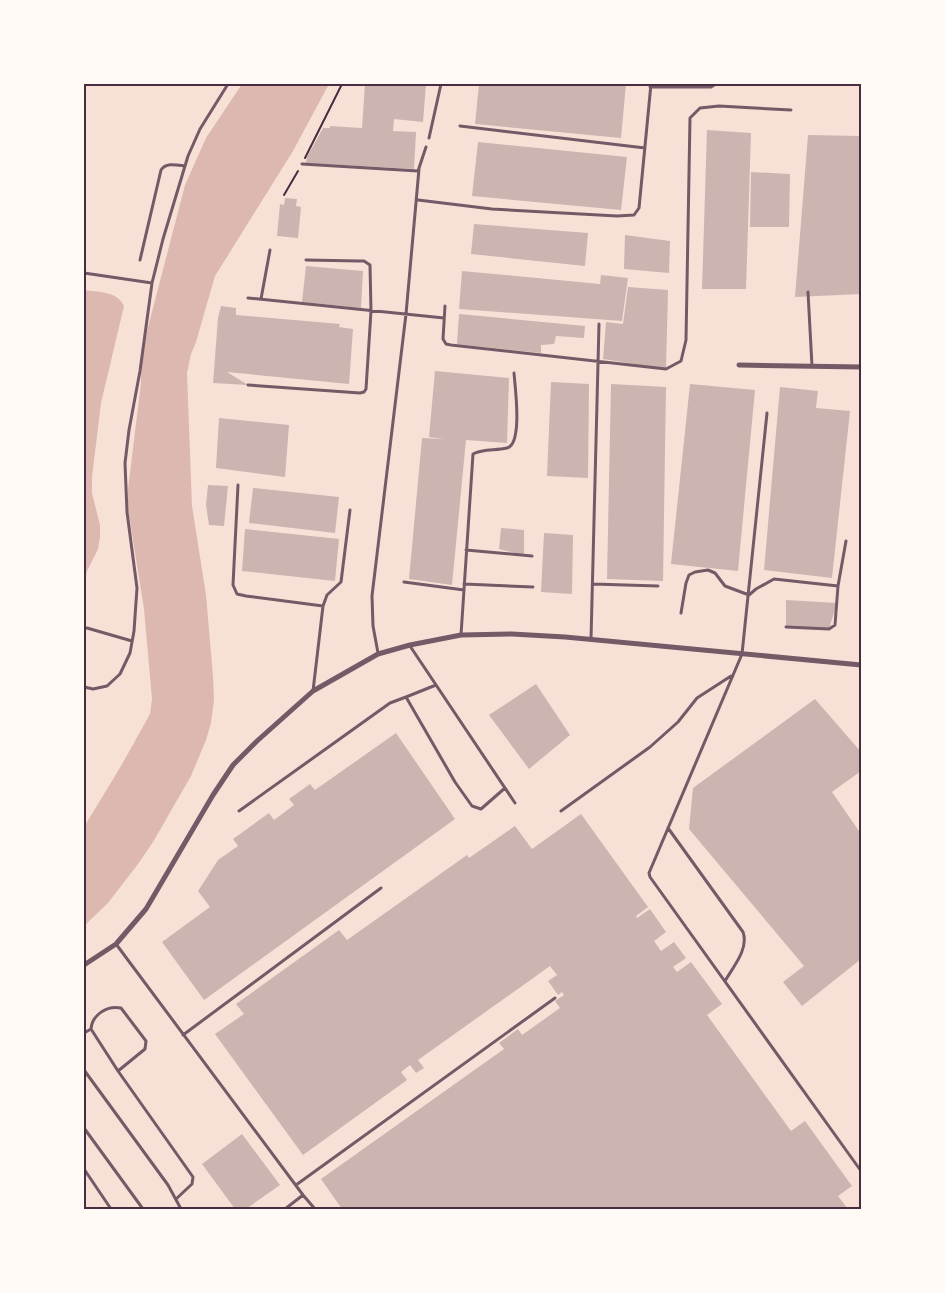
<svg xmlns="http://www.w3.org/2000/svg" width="945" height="1293" font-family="Merriweather,serif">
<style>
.water{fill:#dcb8b0}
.building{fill:#ccb4b1}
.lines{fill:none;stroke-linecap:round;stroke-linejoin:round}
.path{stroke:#4a2c40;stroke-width:2}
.service{stroke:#755966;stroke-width:3}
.minor{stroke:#755966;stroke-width:5}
.neatline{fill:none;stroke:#4a2c40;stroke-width:2}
</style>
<rect width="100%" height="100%" fill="#f7e1d7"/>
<path class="water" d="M242,84h87l-36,67 -78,125 -19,66 -5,12 -4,19 5,133 14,89 7,81 1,24 -3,23 -5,17 -15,36 -38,66 -15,22 -30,39 -24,23v-99l37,-61 29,-52 2,-15 -8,-90 -16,-100v-20l13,-106v-19l6,-33 38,-146 21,-47z
M84,290c14,2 33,1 40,16l-23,97 -9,74v16l8,32v12l-2,12 -11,22 -3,12z"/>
<path class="building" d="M365,84h61l-3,38 -29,-3 -1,12 23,1 -2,37 -108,-6 1,-6 16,-29h7v-2l32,2z
M479,84h147l-5,54 -146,-14z
M707,130l44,3 -5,156h-44z
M808,135l53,1v158l-66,3z
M478,142l149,15 -6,53 -149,-14z
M751,172l39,2 -1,53h-39z
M285,198l12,1 -1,7 5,1 -3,31 -21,-2 3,-32 4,1z
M474,224l114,9 -3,33 -114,-12z
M625,235l45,6 -1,32 -45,-4z
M306,266l57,5 -2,37 -59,-6z
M462,271l138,13 1,-9 27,3 -6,43 -163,-12z
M628,287l40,3 -2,79 -63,-10 3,-37 17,2z
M221,306l15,2v7l104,9 -1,3 14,2 -4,55 -122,-12 21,13 -35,-2 5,-65z
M459,314l126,12 -1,12 -28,-2 -2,8 -13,1v8l-84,-9z
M435,371l74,7 -2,65 -41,-3 -14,145 -43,-6 13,-141 22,1 -15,-2z
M551,382l38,2 -1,94 -41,-2z
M611,384l55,3 -3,194 -56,-2z
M690,384l65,6 -17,181 -67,-7z
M780,387l38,4 -2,17 34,3 -18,167 -68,-8z
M219,418l70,7 -4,52 -69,-9z
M208,485l20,1 -4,40 -15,-1 -3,-20z
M253,488l86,9 -4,36 -86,-10z
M501,528l23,2v25l-25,-6z
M245,529l94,10 -4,42 -93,-10z
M544,533l29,2 -1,59 -31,-2z
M786,600l51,3 -8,26 -43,-2z
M536,684l34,51 -41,34 -40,-54z
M815,699l46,53v19l-29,21 29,42v125l-59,47 -19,-24 21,-16 -115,-137 4,-41z
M396,733l59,86 -251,181 -42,-58 48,-35 -12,-16 20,-31 20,-14 -5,-7 36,-26 5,7 20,-15 -5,-6 21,-15 5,6z
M581,814l67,93 -12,9 1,2 13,-9 16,23 -12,9 7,10 13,-9 12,16 -13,9 4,5 14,-10 31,42 -15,11 84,116 14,-10 47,65 -14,10 10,13h-506l-21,-30 183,-130 -5,-6 19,-14 4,6 38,-27 -5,-7 9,-6 -2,-3 -4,3 -10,-14 9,-6 -7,-9 -132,94 6,8 -8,5 -6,-8 -9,7 6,8 -104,75 -88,-121 29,-20 -8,-10 103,-74 8,10 120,-85 2,3 46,-32 17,23z
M242,1134l38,51 -34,24h-11l-33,-45z"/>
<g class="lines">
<path class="path" d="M305,158l37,-74
M284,195l14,-24"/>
<path class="service" d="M650,87h61l5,-3
M460,126l185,22
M429,138l12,-54
M302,164l116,7 8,-24
M418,200l74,9 125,7 17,-1 5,-7 12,-124
M140,260l21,-90c5,-8 16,-5 24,-4
M84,273l68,10
M808,292l4,74
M248,298l196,20
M261,299l9,-49
M445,306l-2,33 3,5 5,1 215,24 15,-8 5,-21 4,-222 10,-10 19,-2 72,4
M248,385l112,8 4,-1 2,-3 5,-78 -1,-46 -6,-4h-5l-53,-1
M767,413l-25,241 -93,219 1,4 211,294
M238,485l-5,100 4,9 9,2 77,10 -10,85
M466,550l66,6
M404,582l60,8
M464,584l69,3
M593,584l65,2
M323,606l4,-11 14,-13 9,-72
M681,613l5,-30 3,-8 6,-3 13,-2 7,3 10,13 24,9 7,-6 18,-10 64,7 8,-45
M786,627l43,2 6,-4 3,-39
M87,628l45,13
M461,635l12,-181c11,-6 22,-3 34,-6 16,-4 8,-61 7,-75
M591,639l8,-315
M410,646l105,157
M378,653l-5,-27 -1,-30 34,-282 13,-145
M84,687l9,2 14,-3 13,-12 10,-21 4,-22 3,-43 -10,-76 -2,-49 4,-33 11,-59 12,-88 11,-44 25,-83 12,-27 28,-45
M406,697l49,85 17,24 9,3 24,-21
M239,811l151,-108 16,-6 30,-12
M561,811l89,-64 28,-25 19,-24 34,-22
M668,828l75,104c6,17 -10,35 -18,49
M116,944l187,251
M84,1033l7,-4
M183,1035l198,-147
M84,1070l84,115 13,24
M118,1071l27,-22 1,-8 -25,-33c-14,-3 -29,7 -30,21l27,42 75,106 -1,7 -16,15
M84,1128l59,81
M84,1169l27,40
M296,1185l259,-187
M285,1209l18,-14 12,14"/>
<path class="minor" d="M739,365l122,2
M84,965l32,-21 30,-35 67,-114 20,-30 24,-24 56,-50 65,-37 32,-9 51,-10 51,-1 53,3 296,28"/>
</g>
<rect width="945" height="1293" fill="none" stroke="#fffaf5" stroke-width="170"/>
<rect x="85" y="85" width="775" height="1123" class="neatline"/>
</svg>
